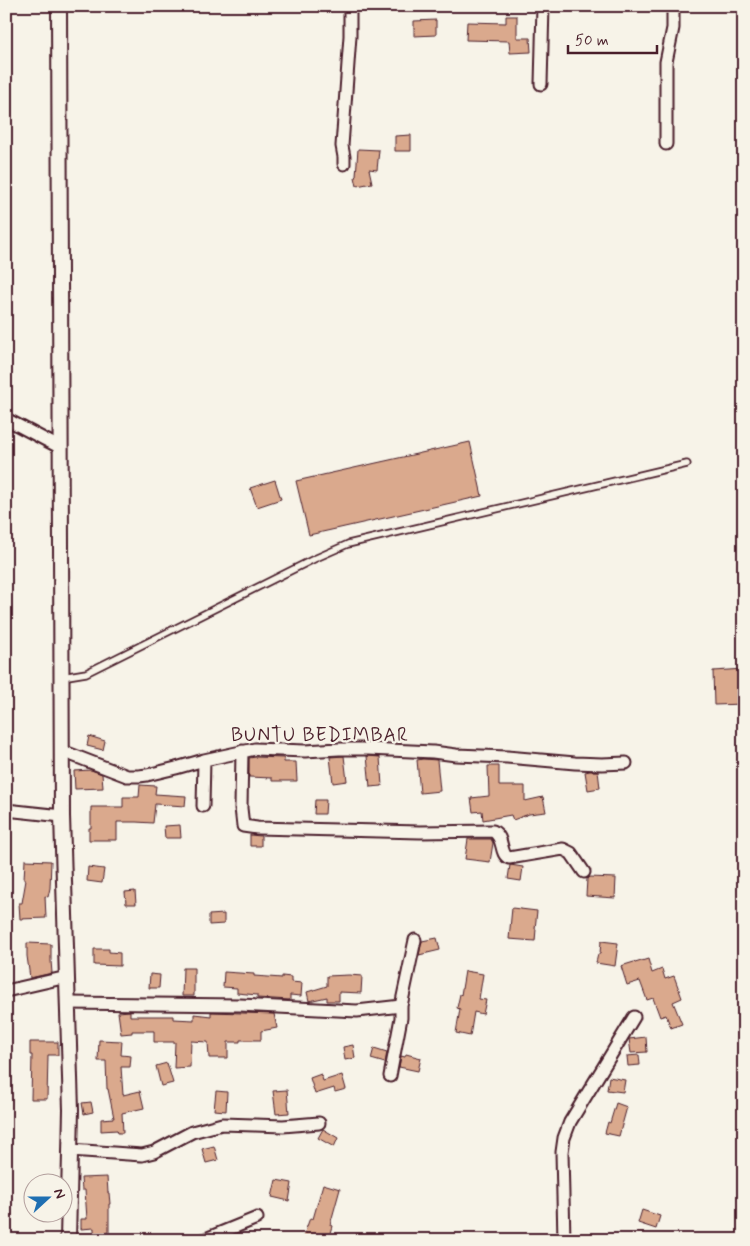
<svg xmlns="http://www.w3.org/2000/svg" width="750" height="1246" font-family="Mynerve,sans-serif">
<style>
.building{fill:#daa98d;stroke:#4a1f2b}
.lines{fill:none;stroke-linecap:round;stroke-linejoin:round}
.service-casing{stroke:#4a1f2b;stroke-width:9}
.minor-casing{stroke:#4a1f2b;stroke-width:15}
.tertiary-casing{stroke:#4a1f2b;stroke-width:18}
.service{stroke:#f7f3e8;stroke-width:5.5}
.minor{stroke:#f7f3e8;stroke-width:11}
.tertiary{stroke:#f7f3e8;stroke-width:14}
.labels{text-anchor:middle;stroke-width:4.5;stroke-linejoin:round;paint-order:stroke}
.quarter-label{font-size:19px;letter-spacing:1px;fill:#4a1f2b;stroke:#f7f3e8}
</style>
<rect width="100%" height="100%" fill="#f7f3e8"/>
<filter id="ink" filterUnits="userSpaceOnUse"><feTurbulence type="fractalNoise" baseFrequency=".02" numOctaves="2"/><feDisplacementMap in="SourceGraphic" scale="10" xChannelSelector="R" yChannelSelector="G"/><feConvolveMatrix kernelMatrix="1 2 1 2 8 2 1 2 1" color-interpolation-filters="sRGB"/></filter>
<g filter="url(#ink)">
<path class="building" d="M506,16h11v22h13l1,14 -21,1 -1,-12 -43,-1 1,-18 39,1z
M436,20v15l-22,1v-15z
M411,135v16h-16v-15z
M358,149l21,1 -2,20 -8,-1 3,14 -15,3 -2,-9 1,-1z
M470,442l12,54 -173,39 -13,-54z
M275,480l6,19 -24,8 -7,-19z
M744,669v35l-30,1 -1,-34z
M89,736l16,5 -2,9 -16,-4z
M344,756l3,25 -14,2 -3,-26z
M367,756l13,1 2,29 -12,1z
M256,757l28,1v4h12l1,19h-25v-3l-23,-1v-19z
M423,759l14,1 3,31 -20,2 -3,-33z
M488,766h11v20h26v15l18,-4 3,15 -17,2 -16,6 -2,-5 -28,5 -1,-9 -9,1 -2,-14 18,-2z
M91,770l11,4 1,14 -28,1 -1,-18z
M590,771h8l2,17 -12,2 -3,-18z
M140,785l16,1 -1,8 31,2 -1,10 -30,-2 -2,19 -17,-1h-19v18h-28v-12h2v-21h32v-10h16z
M315,800h11l-1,14h-11z
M180,825l1,13h-16l-1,-12z
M250,835l11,1v10h-11z
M468,839h23l2,4 -3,19 -25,-3z
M25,860l26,1 -1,27 -2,9 -3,-1 1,22 -26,1 -1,-16h3l4,-23h-2z
M510,865l13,2 -2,14 -13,-2z
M88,867l16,2 -2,14 -15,-2z
M589,877l27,1 -1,20 -29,-2 1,-17z
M135,891l1,13h-10l-1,-12z
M512,908l25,3 -2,18h1l-1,12 -26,-2z
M224,914v10l-15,1v-10z
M437,938l3,12 -21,5 3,-14z
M601,941l17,2 -3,23 -19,-3 2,-9h2z
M27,943l24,1v17l1,12 -22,5 -3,-22z
M94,949h15v3l11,1v13l-26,-1z
M648,959l4,14 10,-4 3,10 9,-3 8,22 -9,4 9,22 -11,4 -5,-13 -6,2 -7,-19 -6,2 -7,-19 -13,4 -6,-19 13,-4 1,1z
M183,968h11v28h-12z
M465,971l18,3 -4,25 7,1 -3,14 -9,-2 -4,24 -14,-3 4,-24 -3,-1 3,-14 1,1z
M224,972l30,2v2l28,2v-2l9,1v5l11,1 -1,13 -11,-1v5l-33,-2v-3l-20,-2v-5l-14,-1z
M150,974l10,1 -1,13h-10z
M349,975l13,1 -1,17 -22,-1v9h-12v-4l-18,4 -2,-9 20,-6v-10z
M130,1011v5h43v3l21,1v-6l17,2v-4l63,2 3,14 -16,3v9h-21v2h-12v16h-19l-1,-16 -17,-1 -1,26 -16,1 1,-26h-21v-11h-22v2l-11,1 -3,-22z
M646,1037l1,15 -16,1 -2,-14z
M99,1040l23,1 -1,14 10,1 -1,11h-9l2,28 17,-4 4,17 -22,5 1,20h-5l-1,-3 -16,1v-12l13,-1 -6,-29h-1l-1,-28h-8z
M30,1042h28v13h-10l-1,44h-16l1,-44h-2z
M353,1045l2,13 -10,2 -2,-13z
M374,1048l13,4 -2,11 -14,-4z
M406,1054l15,4 -3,13 -19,-4 2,-11 4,1z
M639,1055l1,10 -12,1 -1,-10z
M167,1063l6,20 -12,3 -5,-20z
M321,1074l2,7 19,-6 4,14 -11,3 -1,-4 -19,6 -5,-16z
M609,1077l16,3 -2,12 -16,-2z
M287,1090l2,23 -13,1 -3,-23z
M216,1091l11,1 -1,19 -12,-1z
M91,1102l2,10 -9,2 -2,-11z
M616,1103l11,4 -8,29 -14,-3 3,-11 2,1z
M323,1129l15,9 -4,9 -16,-9z
M214,1146l4,14 -12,3 -4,-14z
M107,1177l1,16h1l1,11h-1v29h-15v-5l-13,1v-10h6l-2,-29h-3l-1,-12z
M276,1180l16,3 -3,18 -17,-4z
M323,1184l17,5 -10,36 2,1 -4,14h-26l8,-22 3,1z
M642,1210l18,6 -4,13 -18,-6z"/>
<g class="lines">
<defs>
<path id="service" d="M62,677l24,-4 228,-114 34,-15 339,-80
M6,1239l2,1"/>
<path id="minor" d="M541,84l2,-78
M666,144v-82l7,-34v-22
M344,164v-7l-2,-11 8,-110v-30
M6,419l55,29
M62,751l65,25h12l8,-1 29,-7 28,-8 51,-11 50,2 34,-2h29l65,3 23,3 51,2 68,6 27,1 24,-1
M242,751l-1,57 2,18 14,2 163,4 73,-1c12,7 6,23 16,27l54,-9 8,4 13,19
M203,806l1,-46
M6,810l56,6
M6,991l61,-14
M68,1003l172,2 117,6 44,-5 14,-66
M390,1076l11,-58v-12
M70,1150l72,5 12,-3 38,-20 30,-8 61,2 36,-3
M203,1240l54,-22
M564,1240l-2,-88 2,-14 6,-16 64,-105"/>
<path id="tertiary" d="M59,6l3,810 9,294 -3,130"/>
</defs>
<use href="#service" class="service-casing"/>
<use href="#minor" class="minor-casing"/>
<use href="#tertiary" class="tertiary-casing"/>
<use href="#service" class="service"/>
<use href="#minor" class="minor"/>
<use href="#tertiary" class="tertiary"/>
</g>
</g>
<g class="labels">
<g class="quarter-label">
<text x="320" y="741">BUNTU BEDIMBAR</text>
</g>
</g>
<rect width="750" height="1246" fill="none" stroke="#f7f3e8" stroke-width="25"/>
<rect x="12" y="12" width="725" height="1221" fill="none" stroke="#4a1f2b" stroke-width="2" filter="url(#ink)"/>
<g transform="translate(48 1198) rotate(69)"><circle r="24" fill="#f7f3e8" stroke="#b29e9c"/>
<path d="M0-4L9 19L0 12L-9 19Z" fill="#1f6fb2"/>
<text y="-8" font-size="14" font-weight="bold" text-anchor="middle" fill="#4a1f2b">N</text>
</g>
<path d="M568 45v8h89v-8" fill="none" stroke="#4a1f2b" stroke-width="2.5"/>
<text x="575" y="45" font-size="15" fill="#4a1f2b" stroke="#f7f3e8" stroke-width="4" paint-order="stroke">50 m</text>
</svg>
